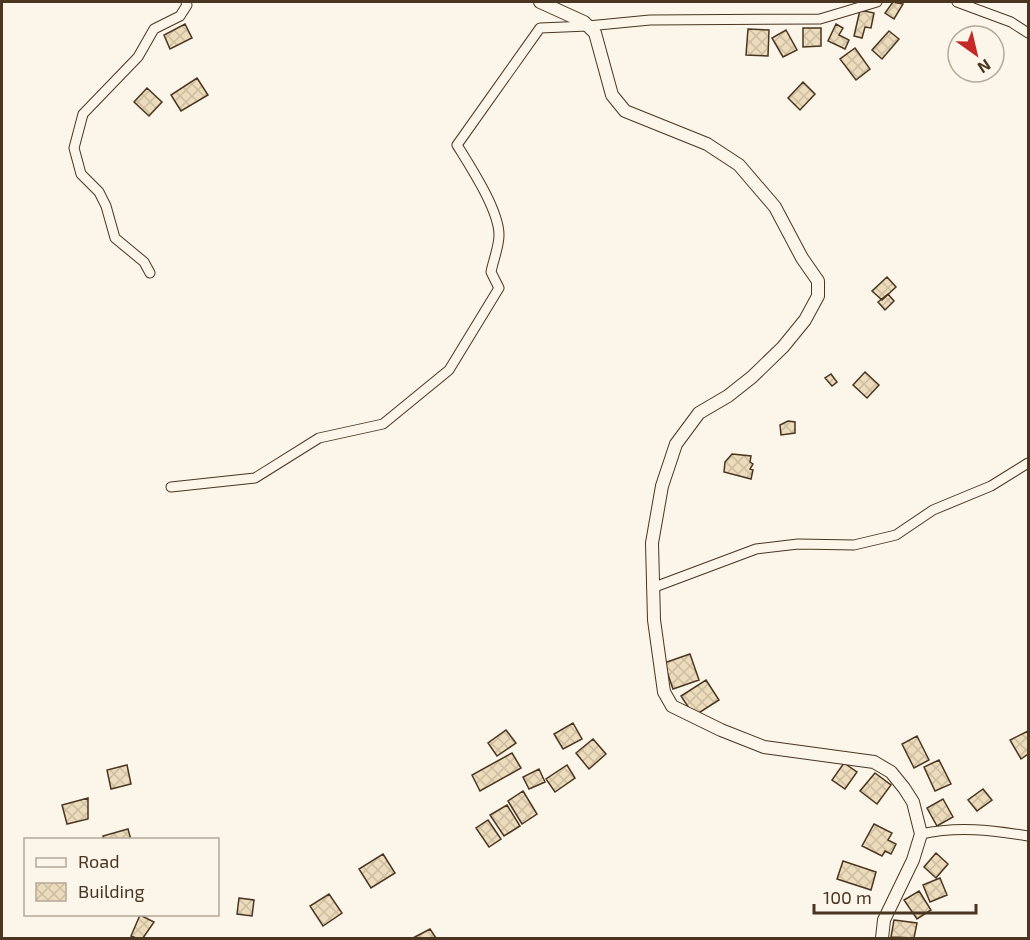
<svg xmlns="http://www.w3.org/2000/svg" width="1030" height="940" font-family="'Exo 2',sans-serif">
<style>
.building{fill:url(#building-cross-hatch);stroke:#4a3520;stroke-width:1.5}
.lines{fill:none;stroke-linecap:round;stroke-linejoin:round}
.minor-casing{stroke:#4a3520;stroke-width:11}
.tertiary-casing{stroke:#4a3520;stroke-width:14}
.minor{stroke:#fbf6e9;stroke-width:9}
.tertiary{stroke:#fbf6e9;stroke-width:12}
</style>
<defs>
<pattern id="building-cross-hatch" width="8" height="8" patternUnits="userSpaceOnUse" patternTransform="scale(1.5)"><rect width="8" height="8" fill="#ecdcbc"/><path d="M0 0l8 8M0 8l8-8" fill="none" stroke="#ccbda1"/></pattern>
</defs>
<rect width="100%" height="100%" fill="#fbf6e9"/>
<path class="building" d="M893,2l10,2 -9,15 -9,-6z
M860,10l14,3 -3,15 -6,-1 -3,11 -8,-2z
M185,24l7,14 -22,11 -6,-14z
M836,24l7,4 -4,7 10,5 -4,9 -17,-8z
M803,28h18v18l-18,1z
M748,29l21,1 -1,26 -22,-1z
M786,30l11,20 -14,7 -11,-19z
M889,31l10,8 -17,20 -10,-9z
M855,48l15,21 -14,11 -16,-21z
M197,78l11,17 -27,16 -10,-16z
M803,82l12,12 -15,16 -12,-12z
M147,88l15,14 -13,14 -15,-14z
M887,277l9,10 -14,13 -10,-9z
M888,294l6,7 -9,9 -7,-8z
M865,372l14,13 -12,13 -14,-13z
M831,374l6,8 -5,4 -7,-8z
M788,421l7,1v11l-14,2 -1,-10z
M732,454l19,2 -1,6 3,2 -3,5 3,1 -2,9 -27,-7 1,-10z
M690,654l9,26 -26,9 -9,-26z
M706,680l13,20 -25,16 -13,-20z
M573,723l9,16 -19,10 -9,-15z
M506,730l10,13 -19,13 -9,-13z
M1028,731v23l-7,5 -11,-19z
M917,736l12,24 -15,8 -12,-24z
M593,739l13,15 -17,15 -13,-16z
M512,753l9,15 -41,23 -8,-16z
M939,760l12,24 -16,7 -11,-24z
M844,763l13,9 -12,17 -13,-9z
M127,765l4,19 -20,5 -4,-19z
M567,765l8,13 -20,14 -9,-13z
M539,769l6,13 -16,7 -6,-12z
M875,773l16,12 -14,19 -17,-13z
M983,789l9,11 -15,11 -9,-11z
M523,791l14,23 -15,10 -14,-23z
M88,798v21l-21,5 -5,-19z
M943,799l10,18 -16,9 -10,-18z
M507,805l13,21 -16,10 -14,-21z
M488,820l13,19 -12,8 -13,-19z
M874,824l18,9 -4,7 8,4 -5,10 -6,-3 -3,5 -20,-10z
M128,829l3,11h-27l-1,-4z
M936,853l12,11 -12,14 -12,-11z
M383,854l12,19 -24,15 -12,-19z
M843,861l33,11 -5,18 -34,-11z
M940,878l7,17 -17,7 -7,-17z
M919,891l12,19 -14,9 -13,-19z
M329,894l13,19 -19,13 -13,-20z
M239,898l15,2 -2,16 -15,-2z
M140,915l14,7 -11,16h-7l-5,-2z
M894,920l23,3 -3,15 -23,-1z
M430,929l6,9h-23z"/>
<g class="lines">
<defs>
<path id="minor" d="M957,2l54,20 17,11
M150,273l-6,-11 -29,-24 -9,-32 -7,-14 -18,-18 -7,-26 9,-34 55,-57 16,-28 26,-13 7,-11 -1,-3
M171,487l84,-9 64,-40 64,-14 66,-54 50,-82 -8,-16c2,-11 8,-25 8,-37 0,-25 -29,-69 -42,-90l83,-117 48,-2 62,-6 170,-1 57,-17
M652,588l104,-39 42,-5 56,1 42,-10 37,-25 58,-24 37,-23
M921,834c37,-8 70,-4 107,2"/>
<path id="tertiary" d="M540,2l44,20 11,11 17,62 13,16 82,33 32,21 36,42 27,51 16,23v15l-13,24 -22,27 -31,30 -24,19 -29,17 -23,31 -14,42 -10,57 2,77 10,72 8,14 49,24 43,17 110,15 17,10 13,16 9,14 8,32 -8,26 -29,60 -2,18"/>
</defs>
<use href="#minor" class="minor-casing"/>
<use href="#tertiary" class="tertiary-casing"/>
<use href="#minor" class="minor"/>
<use href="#tertiary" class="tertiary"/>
</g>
<rect width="1030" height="940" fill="none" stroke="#4a3520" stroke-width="6"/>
<rect x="24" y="838" width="195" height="78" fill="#fbf6e9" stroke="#b4a999" stroke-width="1.5"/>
<rect x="36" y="858" width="30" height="9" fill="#fbf6e9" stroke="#b4a999" stroke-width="1.5"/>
<text x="78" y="868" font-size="18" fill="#4a3520">Road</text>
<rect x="36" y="883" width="30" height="18" fill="url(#building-cross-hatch)" stroke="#b4a999" stroke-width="1.5"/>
<text x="78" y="898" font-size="18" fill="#4a3520">Building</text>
<g transform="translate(976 54) rotate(146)"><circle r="28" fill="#fbf6e9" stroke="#b4a999" stroke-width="1.5"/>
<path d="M0-4.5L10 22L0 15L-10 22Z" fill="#c62828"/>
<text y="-9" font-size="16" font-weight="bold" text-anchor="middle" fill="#4a3520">N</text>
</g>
<path d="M814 904v9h162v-9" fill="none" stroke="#4a3520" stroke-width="3"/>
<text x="823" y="904" font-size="18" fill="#4a3520" stroke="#fbf6e9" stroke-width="4.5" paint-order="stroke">100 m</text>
</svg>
